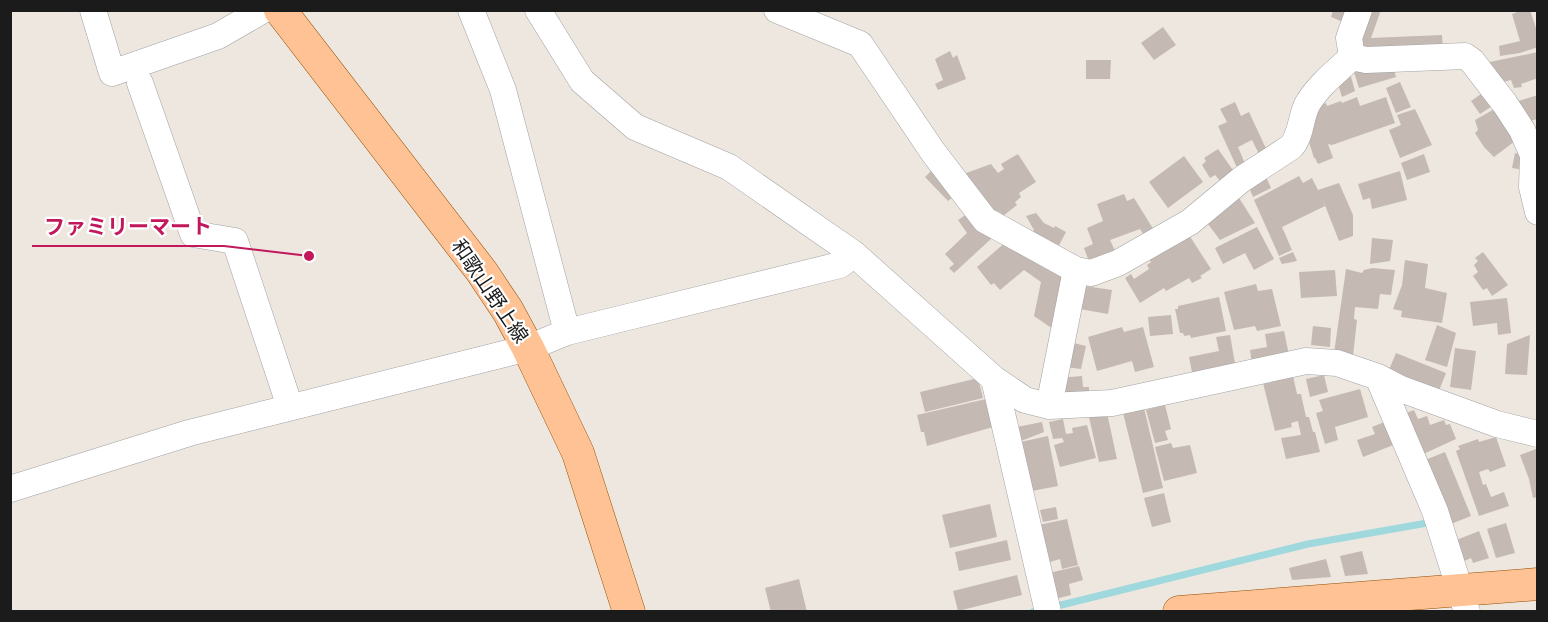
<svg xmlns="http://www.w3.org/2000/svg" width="1548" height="622" font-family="Arial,'Noto Sans JP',sans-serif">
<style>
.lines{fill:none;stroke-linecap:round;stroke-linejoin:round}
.stream{stroke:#9fd8dd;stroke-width:7}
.building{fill:#c5b9b4}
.minor-casing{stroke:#a2a2a2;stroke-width:27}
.major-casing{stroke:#934e00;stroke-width:33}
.minor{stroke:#fff;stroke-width:26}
.major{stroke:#fec294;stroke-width:32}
.labels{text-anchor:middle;stroke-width:4.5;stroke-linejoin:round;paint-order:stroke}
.street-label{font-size:20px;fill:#1b1b1b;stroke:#fff}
.leader{fill:none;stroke:#c2185b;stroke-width:2}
.callout-dot{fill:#c2185b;stroke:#fff;stroke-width:2}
.callout-label{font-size:21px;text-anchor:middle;font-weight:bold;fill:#c2185b;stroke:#fff;stroke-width:4.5;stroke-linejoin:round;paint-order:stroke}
</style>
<rect width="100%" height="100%" fill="#ede7e0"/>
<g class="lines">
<path class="stream" d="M1033,612l275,-68 125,-22"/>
</g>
<path class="building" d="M1333,10h14l-4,12 -12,-5z
M1363,10h18l-10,28 71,-3 1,14 -84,3z
M1523,10h7l8,24v13l-18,6 -20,3 -1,-10 21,-5 -8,-27z
M1163,27l13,18 -22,15 -13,-17z
M950,51l3,7 4,-3 9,24 -28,11 -3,-6 8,-4 -8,-21z
M1538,52v26l-17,6 1,3 -8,1 -3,-8 -16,4 -15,-20z
M1086,60h25l-1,19h-24z
M1393,65l3,12 -37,11 -5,-16z
M1350,73l5,18 -13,6 -5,-16z
M1400,82l11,25 -15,6 -10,-25z
M1488,89l9,14 -17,11 -9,-13z
M1538,95v24l-18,4 -5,-21z
M1357,97l3,9 26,-9 9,26 -63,22 -4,-1 5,14 -15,6 -3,-6h-1l-8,-26 10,-25 10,-4 1,3 14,-5 1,2z
M1235,102l6,14 8,-4 20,43 -8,3 -9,-18 -14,7 8,19 -8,4 -20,-44 9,-4 -7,-13z
M1498,107l21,31 -25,19 -10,-10 -9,-14 3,-3 -3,-10z
M1415,109l17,36 -32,13 -11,-28 12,-5 -4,-10z
M1218,149l17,24 -14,9 -6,-7 -5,3 -8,-13 4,-4 -2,-3z
M1515,153l12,3 -3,14 -12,-2z
M1018,154l18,28 -17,11 2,4 -6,5 2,3 -14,11 -3,-4 -11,7 -31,-43 33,-12 7,9 6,-4 -3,-5z
M1424,154l6,18 -23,8 -6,-17z
M1184,156l19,26 -35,26 -19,-26z
M935,167l23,26 -10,8 -23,-24z
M1400,171l7,29 -35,9 -2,-11 -7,2 -5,-16z
M1299,176l4,7 9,-5 6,12 21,-7 14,32v21l-14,5 -18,-46 4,11 -43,21 10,23 -13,6 -25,-56z
M1266,177l5,11 -18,9 -5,-12z
M1124,194l3,7 7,-3 23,37 -9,6 -8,-12 -30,11 6,13 -26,11 -6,-16 9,-4 -6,-16 16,-7 -6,-17z
M1239,198l16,25 -35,17 -15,-20z
M973,210l19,28 -38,35 -5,-5 5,-4 -9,-10 22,-21 -9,-13z
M1036,213l8,10 10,5 1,-2 11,6 -10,19 -25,-13 3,-8 -8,-14z
M1257,227l17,32 -20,11 -9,-17 -22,11 -8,-16z
M1189,235l22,34 -11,7 2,2 -10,5 -3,-5 -23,13 -2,-3 -24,15 -15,-25 6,-4 3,5 15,-10 -2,-4 4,-3 -2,-3z
M1372,238l21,2 -3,21 -20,3z
M1007,241l56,30 -10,58 -19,-13 7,-34 -17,-12 -24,20 -6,-7 -3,2 -14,-18z
M1293,252l4,9 -15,3 -3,-6z
M1483,252l25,33 -16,11 -5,-8 -4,2 -10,-14 5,-4 -4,-7 4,-4 -3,-3z
M1405,260l23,4 -3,24 22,5 -5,30 -41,-6 1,-6 -9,-2 9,-24z
M1372,268l23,2 -4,25 -11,-1 -2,15 -23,-2 -1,12 3,1 -4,36 -19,-3 12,-84 16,4 2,-3z
M1335,270l2,26 -36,2 -2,-26z
M1256,284l2,7 14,-2 9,37 -24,5 -2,-5 -21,4 -10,-38z
M1078,285l34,5 -4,24 -34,-6z
M1219,297l7,34 -35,7 -1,-3 -6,1 -1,-3h-3l-5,-24h3v-3z
M1507,298l4,35 -13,2 -1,-12 -24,3 -3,-24z
M1171,315l2,19 -23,2 -2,-19z
M1437,325l19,8 -9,34 -22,-7z
M1313,326l18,2 -1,19 -19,-2z
M1122,327l2,5 19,-5 11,40 -19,5 -3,-11 -35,10 -9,-34z
M1284,331l5,24 -37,9 -2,-14 17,-3 -2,-13z
M1230,335l6,34 -43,8 -4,-20 30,-6 -3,-14z
M1530,335l-3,40 -22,-1 2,-30z
M1069,342l17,4 -5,23 -16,-2z
M1455,348l21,3 -5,39 -21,-3z
M1396,353l50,20 -8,20 -50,-21z
M1324,375l4,17 -18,5 -4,-18z
M1082,376l1,11h6v4l-28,2 -2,-15z
M1293,376l4,18h4l5,23h3l4,15h2l5,20 -34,7 -5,-21 20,-3 -3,-14 -7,2 1,4 -17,4 -12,-48z
M978,378l5,20 -58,14 -5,-20z
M1360,389l8,28 -33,10 3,13 -13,4 -9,-31 7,-2 -4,-11z
M986,399l7,28 -66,19 -3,-14h-3l-4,-17z
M1165,405l6,24 -6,2 3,9 -13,3 -9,-33z
M1144,408l19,80 -20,5 -20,-80z
M1414,410l4,9 9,-3 3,9 14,-5 2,5 4,-1 6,15 -37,17 -16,-42z
M1107,413l10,46 -18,3 -10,-45z
M1063,419l3,15 7,-1 -1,-5 15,-3 9,33 -36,9 -6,-22 10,-3 -2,-4 -9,1 -4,-17z
M1387,421l9,23 -33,13 -6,-17 18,-6 -3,-7z
M1042,422l2,10 -23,9 -4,-14z
M1048,436l10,50 -31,6 -11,-49z
M1496,437l10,29 -16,6 -2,-3 -9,3 4,13 3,-1 5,13 13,-5 5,14 -30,10 -23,-65 4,-2 -2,-3 20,-7 1,3z
M1171,443l2,5 17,-3 7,28 -33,8 -9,-34z
M1536,449l2,48 -5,1 -4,-19 -9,-24z
M1445,452l26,64 -25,10 -21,-66z
M1164,493l7,29 -19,5 -8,-29z
M990,504l7,33 -47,11 -8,-33z
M1056,507l2,12 -15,3 -3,-12z
M1067,519l11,46 -16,4 -2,-10 -10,3 -2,-8 -8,2 -6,-30z
M1506,523l9,30 -19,5 -9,-29z
M1479,531l10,27 -16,5 -2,-5 -9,4 -8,-21z
M1007,540l4,20 -52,11 -4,-19z
M1362,551l6,23 -23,2 -5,-20z
M1326,559l5,18 -39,3 -3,-12z
M1079,566l4,14 -14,4 2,11 -20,5 -6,-26z
M1017,575l5,20 -64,16 -5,-20z
M799,579l8,33h-36l-6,-24z"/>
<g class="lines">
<defs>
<path id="minor" d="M93,10l19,63 106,-37 45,-26
M471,10l32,80 64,242
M538,10l44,71 53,46 94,40 125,87 140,125 31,21 24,6 63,-3 194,-42 31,2 41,14 23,12 96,35 41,10
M777,10l83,34 73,108 52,68 91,50 15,3 27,-10 72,-41 52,-43 49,-32c11,-12 9,-30 17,-44 11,-18 29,-32 44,-46
M1352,57l14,3 99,-4 7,5 33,43 17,26 11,25 -1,32 6,25
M1352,57l-3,-19 10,-28
M140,83l53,151 42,7 55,166
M1378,377l57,134 32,101
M994,379l54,233
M1049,406l27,-136
M10,489l179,-56 339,-85 39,-16 273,-67 14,-11"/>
<path id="major" d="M280,10l202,262 26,39 20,37 50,105 51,159
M1179,612l359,-28"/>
</defs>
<use href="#minor" class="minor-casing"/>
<use href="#major" class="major-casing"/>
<use href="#minor" class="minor"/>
<use href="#major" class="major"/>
</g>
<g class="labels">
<g class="street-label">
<text transform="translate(490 291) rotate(56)" y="7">和歌山野上線</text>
</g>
</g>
<path class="leader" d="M309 256L224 246H32"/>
<circle class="callout-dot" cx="309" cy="256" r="6"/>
<g class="callout-label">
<text x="128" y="234">ファミリーマート</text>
</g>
<rect width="1548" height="622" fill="none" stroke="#1b1b1b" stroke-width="24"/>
</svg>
